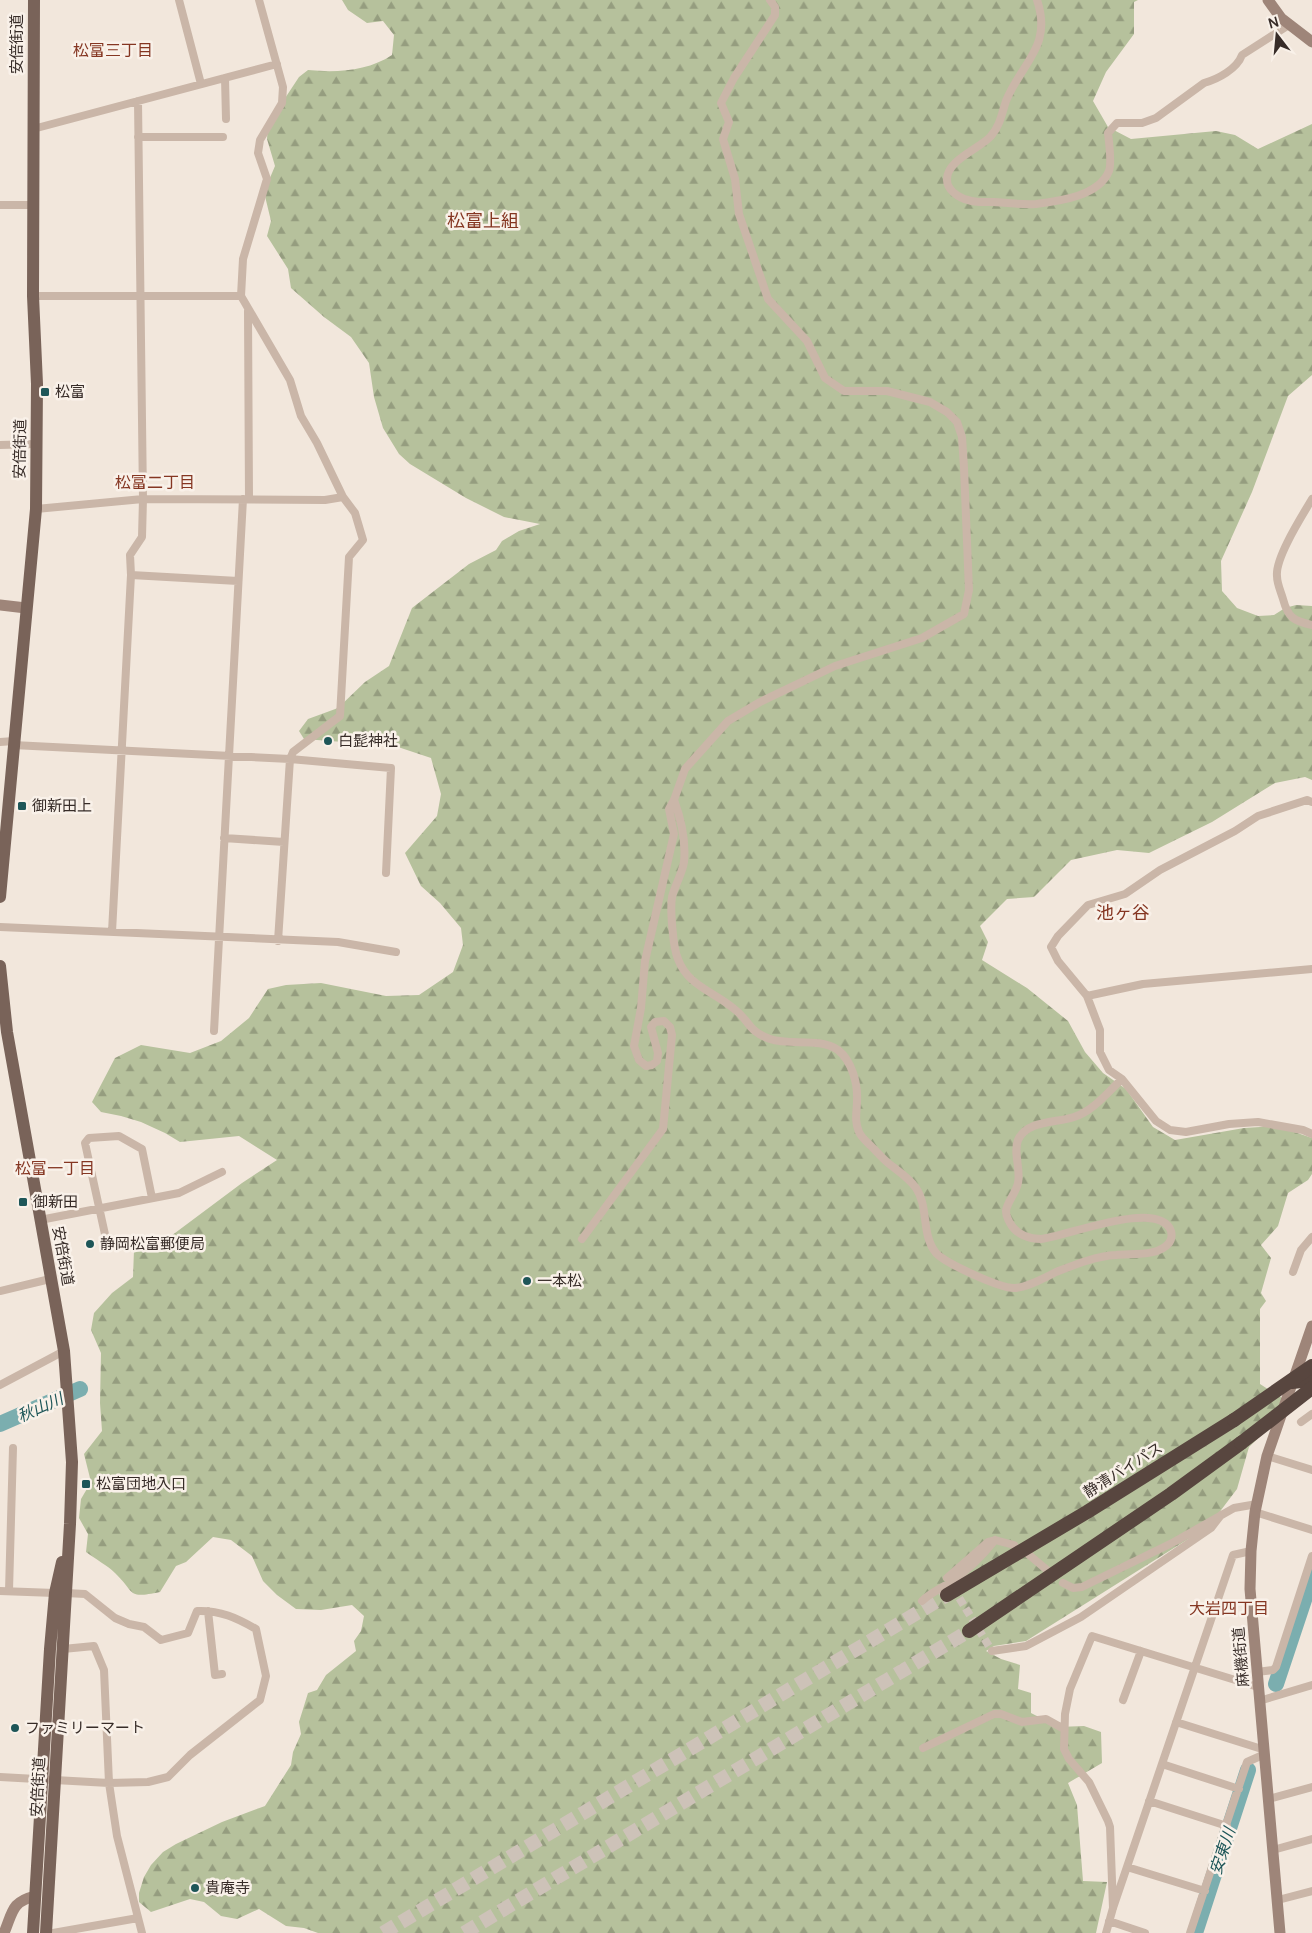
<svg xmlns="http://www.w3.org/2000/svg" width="1312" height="1933" font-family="Manrope,'Noto Sans JP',sans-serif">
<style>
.forest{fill:url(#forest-firs)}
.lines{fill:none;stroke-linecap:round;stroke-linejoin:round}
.river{stroke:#7baeaf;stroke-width:16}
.street-tunnel{stroke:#cdc2b8;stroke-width:8;stroke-dasharray:8 4;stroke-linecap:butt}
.highway-tunnel{stroke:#cdc2b8;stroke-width:14;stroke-dasharray:14 7;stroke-linecap:butt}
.street{stroke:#cab6a8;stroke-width:8}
.secondary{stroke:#9e8579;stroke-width:11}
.primary{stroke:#796359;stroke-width:12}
.highway{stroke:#58463f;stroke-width:14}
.highway-bridge{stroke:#58463f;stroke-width:14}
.poi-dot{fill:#1e5658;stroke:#f9f1e9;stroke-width:2}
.labels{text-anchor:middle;stroke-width:5;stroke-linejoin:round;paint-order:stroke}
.street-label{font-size:15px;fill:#372c28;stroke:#f9f1e9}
.poi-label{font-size:15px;fill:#372c28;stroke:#f9f1e9;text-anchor:start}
.neighbourhood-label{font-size:16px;fill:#853622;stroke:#f9f1e9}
.water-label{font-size:16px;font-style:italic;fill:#1e5658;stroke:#f9f1e9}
.quarter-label{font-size:18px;fill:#853622;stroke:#f9f1e9}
</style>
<defs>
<pattern id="forest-firs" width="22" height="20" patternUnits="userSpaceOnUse" patternTransform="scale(1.25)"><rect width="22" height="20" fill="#b6c19c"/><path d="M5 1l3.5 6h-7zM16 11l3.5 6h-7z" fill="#959d7f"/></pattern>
</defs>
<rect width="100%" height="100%" fill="#f2e7dc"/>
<path class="forest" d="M342,0h796l-4,2v32l-28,38 -13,29 15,26 23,12 85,-8 19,4 23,14 54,-25v251l-24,21 -36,96 -31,69 1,30 15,17 21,8 16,-1 11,-7 11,-3 16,1v174l-7,-3 -30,6 -63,39 -63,31 -32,-3 -46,10 -37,37 -27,2 -27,27 8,16 -6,18 45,28 41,33 17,31 18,21 23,16 27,38 22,13 69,-12 33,-2 35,12v36l-4,6 -20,13 -10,33 -17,19 10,13 -10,35 5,8 -6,8v75l33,21 -44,42 -12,42 -28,37 -183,115 -32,5 -8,5 15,8 19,6 -2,24 13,4v20l27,14 26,-1 17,6 1,31 -34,20 9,22 6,76 24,1 -11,51h-778l-14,-5 -18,-2 -27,-17 -22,10 -16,-3 -17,-14 -14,-3 -39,13 -12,-10v-9l5,-16 7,-12 12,-13 13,-8 46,-22 43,-16 26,-41 2,-13 8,-18 -2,-12 9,-29 9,-3 9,-15 30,-24 -2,-10 7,-10 3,-15 -12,-11 -31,5 -25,-1 -19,-14 -14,-14 -11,-25 -21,-16 -18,-3 -27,25 -10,4 -16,26c-34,7 -24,1 -45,-19 -8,-8 -20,-14 -29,-21l2,-18 -9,-16 2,-19 10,-17 -7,-28 18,-23 -2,-28 1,-50 -10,-23 3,-17 18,-20 21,-16 1,-27 10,-8 27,-6 71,-53 35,-23 -38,-24 -59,6 -15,-9 -24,-11 -20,-6 -20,-4 -9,-10 23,-44 26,-13 49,8 31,-12 28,-23 19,-29 18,-4 35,-2 65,13 33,-1 34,-23 10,-27 -2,-17 -21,-25 -19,-17 -16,-33 32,-37 4,-22 -10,-36 -36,-12 -91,-7 -5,-8 9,-12 30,-11 27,-26 24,-16 23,-58 57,-44 27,-14 6,-9 17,-10 21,-7 -36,-7 -38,-19 -56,-34 -11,-10 -16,-26 -9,-31 -5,-34 -18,-26 -27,-20 -33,-29 -3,-19 -21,-33 4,-15 -7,-29 11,-26 -8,-27 1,-15 31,-47 9,-7c29,3 60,1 84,-15l2,-20 -11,-14 -16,2 -19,-13z"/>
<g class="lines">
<path class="river" d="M0,1424l80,-35
M1276,1684l36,-108
M1195,1933l53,-163"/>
<path class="street-tunnel" d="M953,1588l39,63"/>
<path class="highway-tunnel" d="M383,1933l564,-338
M464,1933l505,-302"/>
<path class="street" d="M179,0l22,84
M259,0l24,87 -1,16 -22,37 -2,13 9,26 -24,80 -2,37 49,84 11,36 16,27 26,54 12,16 8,27 -14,17 -9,159 -47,36 -3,7 -12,182
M1037,0c16,47 -16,63 -31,101 -4,12 -6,25 -15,35 -10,12 -45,24 -44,44 0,10 12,18 21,20 7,3 18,2 26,2 14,1 29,3 42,2 24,-3 63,-8 73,-33 3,-8 0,-29 -1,-38l9,-10h25l14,-5 48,-35c14,-4 33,-14 38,-28l47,-30
M225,78l1,41
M33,129l244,-65
M138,137h85
M0,205h34
M33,296h208
M248,311l1,188
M0,445l36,-1
M1312,499c-10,17 -37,59 -35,77 0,8 4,16 6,23 5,19 11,22 29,26
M36,509l107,-10 182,1 18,-3
M131,575l107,6
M0,742l14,-1
M13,745l277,14 101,9 -5,105
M674,800c7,19 12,42 10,62 -2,12 -9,23 -12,35 -2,12 1,51 6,62 9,26 36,33 55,49 17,12 14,23 37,31 21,7 49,-2 68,11 14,11 20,34 19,51 0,11 -3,19 2,31 2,5 7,9 12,14 6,6 11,12 17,17 10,8 21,15 28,25 13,19 5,47 20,65 9,10 65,36 79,35 13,-1 29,-10 41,-16 18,-7 40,-16 60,-17 15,-2 42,2 53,-12 3,-4 3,-8 2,-12 -12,-33 -106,6 -130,8 -13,0 -25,-5 -31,-16 -3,-6 -4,-6 -4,-12 1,-9 10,-18 12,-28 3,-14 -5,-30 0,-43 9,-20 38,-17 56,-23 19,-6 33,-24 48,-38
M1312,802l-5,-2 -49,16 -23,15 -75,39 -35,24 -37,11 -30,31 -7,11 7,14 29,35 13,34v22l9,18 13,9 34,42 14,9 16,2 43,-8 29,-2 45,8 9,4
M224,838l60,4
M0,927l338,15 58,10
M112,932l19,-357 -1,-20 12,-18 1,-38 -5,-398
M1087,996l56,-12 169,-15
M214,1031l29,-532
M40,1220l139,-27 43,-21
M106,1239l-21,-96 4,-5 30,-2 23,13 10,49
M582,1239l81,-110 9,-94 -2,-8 -6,-6 -9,1 -4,5 7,26 -1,8 -5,4 -6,1 -7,-6 -5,-14 7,-38 4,-47 29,-127 -5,-25 5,-9 11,-31 43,-48 32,-19 75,-36 87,-28 42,-24 5,-24 -5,-122 -2,-31 -5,-15 -10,-10 -17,-10 -43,-11h-43l-19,-13 -18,-37 -39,-42 -29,-85 -4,-35 -12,-40 6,-17 -8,-19 13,-25 41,-63v-8l-5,-7
M1293,1272l8,-22 11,-13
M0,1291l50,-12
M0,1385l64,-34
M1301,1422l11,-8
M1267,1456l45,14
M1255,1512l57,18
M1028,1554l19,16
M947,1578l41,-36 7,-2 19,5
M1063,1583l10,5 9,-1 92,-45 60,-34 23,-4
M0,1591l55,2
M9,1591l4,-143
M922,1601c8,-8 20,-13 30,-20 16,-11 31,-26 43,-41
M208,1611l7,64 7,-1
M63,1649l31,-3 10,24 5,113 8,53 25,97
M992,1651l34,-5 55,-29 130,-89 10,-13
M1257,1672l16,-2 3,-3 36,-111
M1123,1700l18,-49
M1259,1701l53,-16
M1176,1722l89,28
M923,1748l71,-34h7l21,8 24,-3 18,10
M1162,1764l77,25
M0,1777l109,6 39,-1 20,-5 22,-22 70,-55 6,-24 -10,-47c-19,-11 -36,-19 -59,-18l-9,22 -27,7 -17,-13 -15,-3 -14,-6 -30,-24 -19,-1
M1269,1799l43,-12
M1149,1801l78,25
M1273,1850l39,-11
M1127,1867l78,24
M1278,1900l34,-9
M1113,1908l-3,-81 -2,-6 -19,-39 -20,-23 -5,-10 1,-35 5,-25 22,-53 166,51
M1109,1921l36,12
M53,1933l85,-15
M1106,1933l7,-25 120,-353 18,-4
M1190,1933l57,-171 18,-8"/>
<path class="secondary" d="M1268,0l13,18 31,24
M0,605l26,3
M4,1933c9,-21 7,-31 31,-37
M1280,1933l-30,-344 1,-38 4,-39 12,-56 45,-130"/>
<path class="primary" d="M0,897l36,-388 1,-125 -4,-88 1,-296
M0,966l7,66 57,319 8,111 -2,62 -24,409
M33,1933l17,-284 5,-56 7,-31"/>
<path class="highway" d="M1292,1382l20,-2
M947,1595l140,-83 147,-92
M969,1631l202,-137 70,-51"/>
<path class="highway-bridge" d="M1234,1420l78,-54
M1241,1443l71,-55"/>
</g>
<g class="poi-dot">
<rect x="40" y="387" width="10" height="10" rx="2.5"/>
<circle cx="328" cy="741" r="5"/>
<rect x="17" y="801" width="10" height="10" rx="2.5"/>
<rect x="18" y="1197" width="10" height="10" rx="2.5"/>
<circle cx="90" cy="1244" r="5"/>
<circle cx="527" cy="1281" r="5"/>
<rect x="81" y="1479" width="10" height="10" rx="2.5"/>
<circle cx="15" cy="1728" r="5"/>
<circle cx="195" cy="1888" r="5"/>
</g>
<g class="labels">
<g class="street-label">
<text transform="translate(17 44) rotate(-90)" y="5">安倍街道</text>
<text transform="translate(20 449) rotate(-89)" y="5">安倍街道</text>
<text transform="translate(63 1256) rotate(80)" y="5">安倍街道</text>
<text transform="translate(1123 1470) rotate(-32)" y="5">静清バイパス</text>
<text transform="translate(1241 1657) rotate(-95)" y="5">麻機街道</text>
<text transform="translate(38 1787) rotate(-87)" y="5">安倍街道</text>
</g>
<g class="poi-label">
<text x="55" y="397">松富</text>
<text x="338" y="746">白髭神社</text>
<text x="32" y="811">御新田上</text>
<text x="33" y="1207">御新田</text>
<text x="100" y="1249">静岡松富郵便局</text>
<text x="537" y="1286">一本松</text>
<text x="96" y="1489">松富団地入口</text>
<text x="25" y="1733">ファミリーマート</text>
<text x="205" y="1893">貴庵寺</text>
</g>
<g class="neighbourhood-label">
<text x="113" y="56">松富三丁目</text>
<text x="155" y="488">松富二丁目</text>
<text x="55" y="1174">松富一丁目</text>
<text x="1229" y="1614">大岩四丁目</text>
</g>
<g class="water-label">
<text transform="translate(40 1407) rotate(-24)" y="6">秋山川</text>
<text transform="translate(1222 1851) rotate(-72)" y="6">安東川</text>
</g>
<g class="quarter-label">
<text x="483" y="227">松富上組</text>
<text x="1123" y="919">池ヶ谷</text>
</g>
</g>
<g transform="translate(1277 35) rotate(344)" stroke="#f9f1e9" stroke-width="4" paint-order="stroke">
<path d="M0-4L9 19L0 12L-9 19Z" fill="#372c28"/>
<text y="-8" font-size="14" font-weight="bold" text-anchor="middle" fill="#372c28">N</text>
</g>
</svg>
